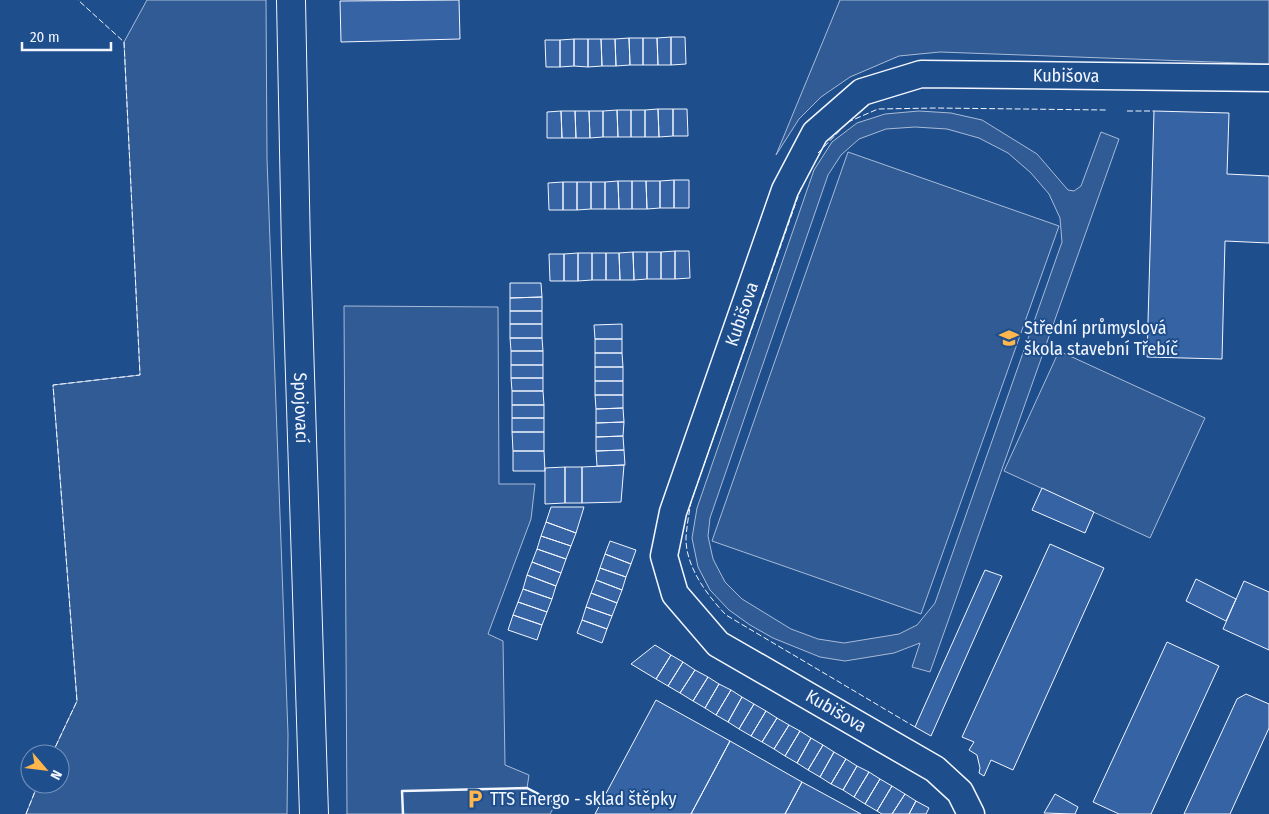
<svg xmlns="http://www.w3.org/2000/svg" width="1269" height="814" font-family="'Fira Sans Condensed',sans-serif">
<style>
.built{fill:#305b95;stroke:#a8bbd7;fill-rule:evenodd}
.building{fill:#3563a3;stroke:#f2f6ff}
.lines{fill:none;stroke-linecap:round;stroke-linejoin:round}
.street-casing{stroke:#f2f6ff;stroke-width:29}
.secondary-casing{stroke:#f2f6ff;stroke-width:30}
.street{stroke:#1f4e8c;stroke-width:26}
.secondary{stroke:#1f4e8c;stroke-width:28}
.fence{stroke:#f2f6ff;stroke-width:1;stroke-dasharray:6 2.5;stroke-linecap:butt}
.wall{stroke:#f2f6ff;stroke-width:2.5}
.labels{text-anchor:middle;stroke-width:4;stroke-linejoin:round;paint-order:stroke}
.street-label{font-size:18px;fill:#f2f6ff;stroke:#1f4e8c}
.poi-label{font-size:18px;fill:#f2f6ff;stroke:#1f4e8c;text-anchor:start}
</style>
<rect width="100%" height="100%" fill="#1f4e8c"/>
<path class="built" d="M147,0h119l1,159 21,575 -1,80h-261l12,-30h22v-30h-8l25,-53 -24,-316 87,-10 -16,-333z
M840,0h429v64l-329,-12 -41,4 -49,21 -29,20 -22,22 -23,36z
M919,111l32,2 31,7 55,34 31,36 6,1 7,-5 20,-54 18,7 -189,533 -18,-5 8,-24 -26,10 -49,8 -25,-4 -47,-19 -23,-13 -21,-15 -19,-20 -12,-23 -6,-29 5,-30 117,-338 18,-28 25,-19 28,-9zM915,127l32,2 32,9 29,15 23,20 18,21 11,24 2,24 -127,361 -18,22 -18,9 -55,9 -26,-4 -27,-10 -49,-30 -17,-17 -12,-23 -5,-23 2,-18 118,-343 13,-20 18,-16 27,-10z
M848,152l211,74 -138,388 -209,-73z
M344,306l154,1 1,177h36l-4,35 -43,115 15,7 2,124 24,10 -2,13 29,15 -6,11h-203z
M1059,351l146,67 -55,120 -146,-67z"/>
<path class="building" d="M459,0l1,39 -119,3 -1,-41z
M671,37h14l1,27 -15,1z
M671,37v28h-13l-1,-27z
M629,38h14v27h-13z
M629,38l1,27 -14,1 -1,-27z
M643,38h14l1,27h-15z
M574,39h14v28l-14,-1z
M574,39v27l-14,1v-27z
M588,39h13l1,27 -14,1z
M601,39h14l1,27h-14z
M545,40h15v27h-14z
M658,109h15v27l-14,1z
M658,109l1,28h-14v-27z
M673,109h14l1,27h-15z
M617,110h14v27h-13z
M617,110l1,27h-15v-26z
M631,110h14v27h-14z
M561,111h14l1,27h-14z
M561,111l1,27h-15v-26z
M575,111h14l1,27h-14z
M589,111h14v26l-13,1z
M1154,111l75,2 -2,61 42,2v67l-44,-2 -3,118 -75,-2z
M674,180h15v28h-15z
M674,180v28h-14v-27z
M618,181h14v28h-13z
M618,181l1,28h-14v-27z
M632,181h14l1,28h-15z
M646,181h14v27l-13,1z
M563,182h14v28h-14z
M563,182v28h-14l-1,-27z
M577,182h14v27l-14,1z
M591,182h14v27h-14z
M675,251h14l1,27 -15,1z
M675,251v28h-14v-27z
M633,252h14v27l-13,1z
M633,252l1,28h-14l-1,-27z
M647,252h14v27h-14z
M578,253h14v27l-14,1z
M578,253v28h-14v-27z
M592,253h14v27h-14z
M606,253h13l1,27h-14z
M549,254h15v27h-14z
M510,283h31l1,14 -32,1z
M542,297v14h-32v-13z
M510,311h32v13h-32z
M510,324h32v14h-32z
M622,324v15h-27l-1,-14z
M510,338h32l1,13h-32z
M595,339h27v14h-27z
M511,351h32v14h-32z
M595,353h27l1,14h-28z
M511,365h32v13h-32z
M595,367h28v14h-28z
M511,378h32v13h-31z
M595,381h28v14h-28z
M512,391h31l1,14h-32z
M595,395h28v13l-27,1z
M512,405h32v13h-32z
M623,408l1,14 -28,1v-14z
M512,418h32v14h-32z
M624,422l-1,14 -27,1v-14z
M512,432h32v19h-31z
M623,436l1,14 -28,1v-14z
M624,450l1,15 -28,1 -1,-15z
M513,451h31l1,20h-32z
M624,465l-3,37 -39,1v-36z
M565,467v36l-20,1v-36z
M565,467h17v36h-17z
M1042,488l52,24 -9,21 -53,-23z
M551,507h33l-8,26 -30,-11z
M546,522l30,11 -5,13 -30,-10z
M541,536l30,10 -5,13 -29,-10z
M610,541l26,9 -5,14 -26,-10z
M1050,544l54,24 -91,202 -22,-10 -7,16 -5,-3 1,-5 -3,-13 -8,-5 5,-8 -12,-5z
M537,549l29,10 -5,14 -29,-11z
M605,554l26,10 -5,13 -26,-9z
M532,562l29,11 -5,13 -29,-11z
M600,568l26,9 -4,13 -26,-10z
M985,570l17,6 -71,160 -16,-9z
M527,575l29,11 -4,13 -29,-10z
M1196,579l40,20 -10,22 -40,-20z
M596,580l26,10 -5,13 -26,-10z
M1244,581l25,11v58l-46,-21z
M523,589l29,10 -5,13 -29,-10z
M591,593l26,10 -5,13 -26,-9z
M518,602l29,10 -5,13 -29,-10z
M586,607l26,9 -5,13 -25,-9z
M513,615l29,10 -5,15 -29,-10z
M582,620l25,9 -5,14 -25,-10z
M1167,642l52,24 -68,148h-32l-26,-12z
M655,645l16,10 -15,24 -25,-15z
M671,655l12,7 -15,24 -12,-7z
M683,662l12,8 -15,23 -12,-7z
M695,670l13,7 -15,24 -13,-8z
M708,677l11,7 -14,24 -12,-7z
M719,684l12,6 -15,25 -11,-7z
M731,690l11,7 -14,25 -12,-7z
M1246,694l23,10v24l-39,86h-46l53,-115z
M742,697l12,7 -15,25 -11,-7z
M656,700l74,41 -39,73h-96z
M754,704l12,7 -15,25 -12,-7z
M766,711l11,7 -15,24 -11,-6z
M777,718l12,7 -15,24 -12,-7z
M789,725l11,6 -15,25 -11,-7z
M800,731l11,7 -14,25 -12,-7z
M811,738l12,7 -15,25 -11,-7z
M730,741l72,41 -17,32h-94z
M823,745l11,7 -14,25 -12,-7z
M834,752l12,7 -15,25 -11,-7z
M846,759l11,7 -14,24 -12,-6z
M857,766l12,6 -15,25 -11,-7z
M869,772l11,7 -15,25 -11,-7z
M880,779l12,7 -15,25 -12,-7z
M802,782l59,32h-76z
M892,786l13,8 -13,20h-10l-5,-3z
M905,794l11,7 -7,13h-17z
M1055,794l23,13 -3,7 -31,-1z
M916,801l13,7 -3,6h-17z"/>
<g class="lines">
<defs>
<g id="street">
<path id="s1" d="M971,814l-11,-22 -25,-23 -217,-125 -43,-50 -11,-38 9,-44 112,-322 30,-57 47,-41 59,-18 348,4"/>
</g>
<g id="secondary">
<path id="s2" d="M291,0l5,250 18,564"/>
</g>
</defs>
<use href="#street" class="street-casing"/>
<use href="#secondary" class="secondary-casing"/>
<use href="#street" class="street"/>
<use href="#secondary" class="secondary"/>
<path class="fence" d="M1127,111h27
M818,153l30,-31 30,-13 58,-1 170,2
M801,188l-110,314c-2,11 -4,23 -5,35 -1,29 21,58 40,78l189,112
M52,754l25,-53 -24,-316 87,-10 -16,-333 -46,-42
M26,814l12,-30"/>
<path class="wall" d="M403,814l-1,-23 125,-3 29,15"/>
</g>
<defs>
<symbol id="university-bare" viewBox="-9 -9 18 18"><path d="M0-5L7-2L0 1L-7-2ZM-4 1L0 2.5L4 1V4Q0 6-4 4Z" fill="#ffb74d" stroke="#1f4e8c" stroke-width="2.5" paint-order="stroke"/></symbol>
<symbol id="parking-bare" viewBox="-9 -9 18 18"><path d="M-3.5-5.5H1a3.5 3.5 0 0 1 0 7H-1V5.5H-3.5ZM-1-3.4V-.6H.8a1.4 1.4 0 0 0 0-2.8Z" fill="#ffb74d" stroke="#1f4e8c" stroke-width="2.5" paint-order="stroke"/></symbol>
</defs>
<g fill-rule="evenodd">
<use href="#university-bare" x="995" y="324" width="28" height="28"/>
<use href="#parking-bare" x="461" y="785" width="28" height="28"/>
</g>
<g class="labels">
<g class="street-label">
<text dy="6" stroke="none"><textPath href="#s1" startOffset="1134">Kubišova</textPath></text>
<text dy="6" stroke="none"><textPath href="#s1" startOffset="669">Kubišova</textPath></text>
<text dy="6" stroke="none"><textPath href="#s2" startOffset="408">Spojovací</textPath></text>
<text transform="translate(836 711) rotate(30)" y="6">Kubišova</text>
</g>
<g class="poi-label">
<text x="1024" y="334">Střední průmyslová<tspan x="1024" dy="21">škola stavební Třebíč</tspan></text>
<text x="490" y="805">TTS Energo - sklad štěpky</text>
</g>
</g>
<g transform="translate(45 769) rotate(118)"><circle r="24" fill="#1f4e8c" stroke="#7391ba"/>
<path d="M0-4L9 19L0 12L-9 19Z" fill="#ffb74d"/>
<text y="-8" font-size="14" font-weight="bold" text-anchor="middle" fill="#f2f6ff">N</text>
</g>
<path d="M22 42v8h89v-8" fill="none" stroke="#f2f6ff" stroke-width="2.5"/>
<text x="30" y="42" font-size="15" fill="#f2f6ff" stroke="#1f4e8c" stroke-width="4" paint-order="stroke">20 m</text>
</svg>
